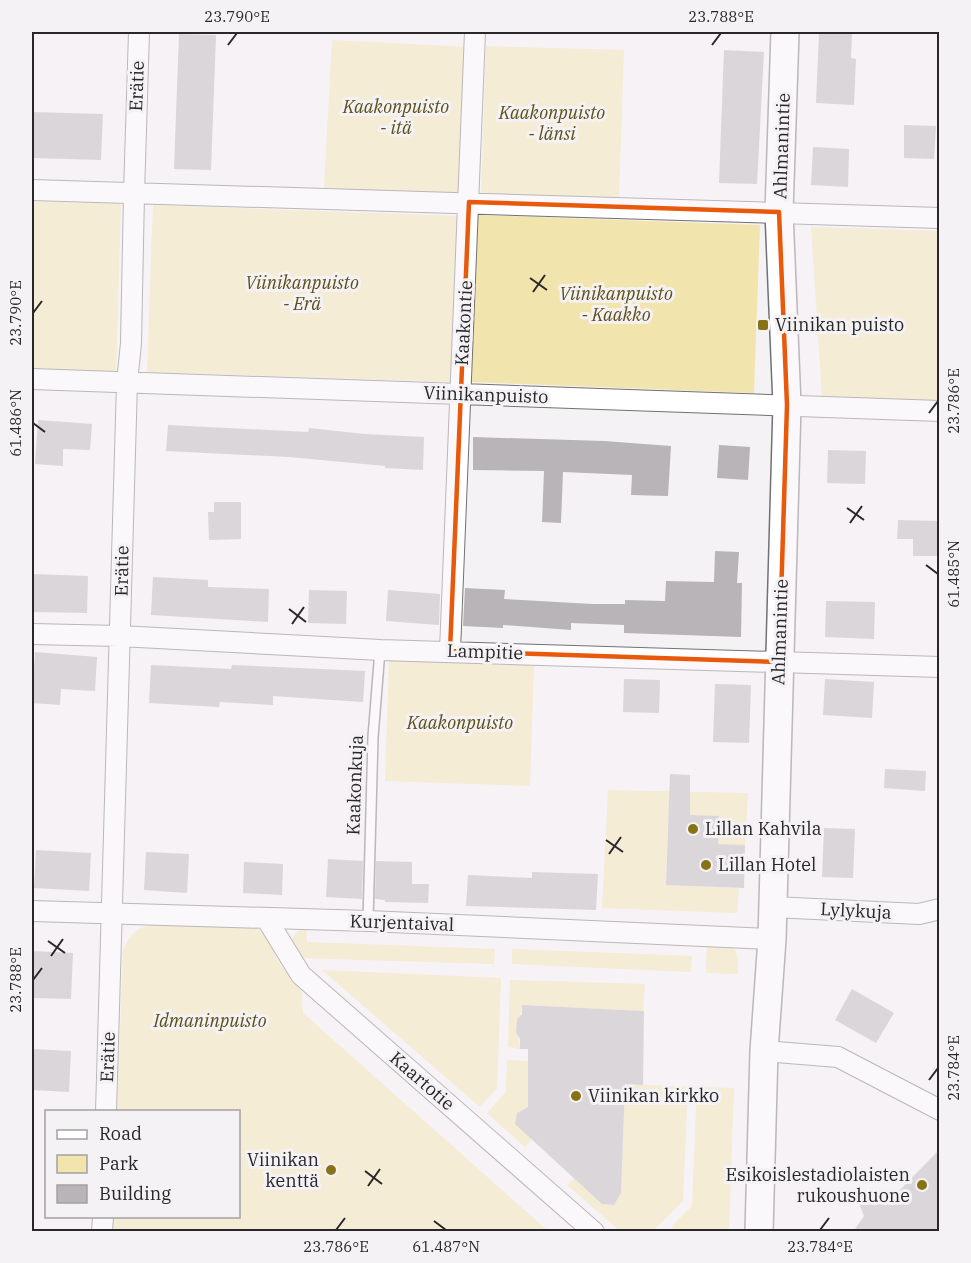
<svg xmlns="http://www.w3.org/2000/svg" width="971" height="1263" font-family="'IBM Plex Serif',serif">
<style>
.green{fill:#f1e4ad}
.building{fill:#b8b4b8}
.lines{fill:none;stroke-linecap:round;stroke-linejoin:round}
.lane-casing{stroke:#737073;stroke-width:12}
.street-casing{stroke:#737073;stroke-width:22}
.secondary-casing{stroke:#737073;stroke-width:30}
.lane{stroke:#fff;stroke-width:9}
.street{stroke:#fff;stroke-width:20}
.secondary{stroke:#fff;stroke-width:27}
.marked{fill:none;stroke:#e8590c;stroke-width:4.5;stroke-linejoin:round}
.ticks{fill:none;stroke:#292729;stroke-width:2}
.poi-dot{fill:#877316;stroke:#f5f2f5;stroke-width:2}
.labels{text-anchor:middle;stroke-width:6;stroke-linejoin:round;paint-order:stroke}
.street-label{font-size:18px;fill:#292729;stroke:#f5f2f5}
.park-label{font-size:18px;font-style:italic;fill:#5c5017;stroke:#f5f2f5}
.poi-label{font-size:18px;fill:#292729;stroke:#f5f2f5;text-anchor:start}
.neatline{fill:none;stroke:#292729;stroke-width:2}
.ticks-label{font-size:15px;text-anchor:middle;fill:#292729}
</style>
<rect width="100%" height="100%" fill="#f5f2f5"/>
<path class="green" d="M332,40l137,7 -8,148 -137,-7z
M486,46l138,4 -5,150 -138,-4z
M32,201l89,3 -5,171 -84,-5z
M153,205l305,11 -6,166 -305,-10z
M477,215l283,10 -6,168 -283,-11z
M811,227l128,4v171l-117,-6z
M389,660l145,4 -4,122 -145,-5z
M608,790l140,3 -3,52 -27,-1 1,-28 -51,-1 -2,70 73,3 -2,25 -135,-5z
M161,923l90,3c22,8 18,22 29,38 6,8 14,15 21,22l2,27 245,218 -435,1 1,-15 124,-1v-104l-121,-1 6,-161c10,-20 16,-24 38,-27z
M306,929l1,13 188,7 -1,15 -195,-6 -8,-14c2,-9 6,-14 15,-15z
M707,943c28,2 32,2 31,31l-32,-1z
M512,949l180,7 -1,16 -179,-8z
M322,970l179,8 -4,110 -17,19z
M510,980l135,4 -2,27 -121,-6c0,9 -6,15 -5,24 0,7 3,12 3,20l-12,-2z
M507,1060l21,1v46l4,32 -7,8 -38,-34 19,-21z
M625,1084l63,3 -5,114 -30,30h-33l-53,-46 7,-7 28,26 12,1 7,-12z
M697,1087l37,1 -5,143h-54l-4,-4 21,-21z"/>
<path class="building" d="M819,32h33l-1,26 5,1 -2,46 -38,-2z
M179,34l37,1 -5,135 -37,-1z
M724,50l40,2 -7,132 -38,-1z
M32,112l71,2 -2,46 -69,-2z
M904,125l32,1 -2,33 -30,-1z
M813,147l36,2 -1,38 -37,-2z
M38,420l54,4 -2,26 -27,-1v17l-28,-2z
M168,425l140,7 1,-4 56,6 59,3 -1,33 -38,-2v-2l-96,-9 -123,-6z
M473,437l131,4 67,5 -3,50 -37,-1 1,-20 -69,-3 -2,51 -19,-1 2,-51 -71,-1z
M719,445l31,2 -2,33 -31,-2z
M828,450l38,1 -1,33 -38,-1z
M214,502h27v37l-32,1 -1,-28h6z
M898,520l40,1 -1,35h-24v-17h-16z
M715,551l24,1 -2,31h5l-1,54 -117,-4v-8l-53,-2v7l-68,-5v3l-40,-2 2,-38 40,2 -1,9 88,5h33v-4l40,1 1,-20 48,1z
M32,574l56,2 -1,37 -55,-1z
M153,577l55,3v7l61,2 -1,33 -117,-7z
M309,590l38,1 -1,33 -38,-1z
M388,590l52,4 -1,31 -53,-4z
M826,601l49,1 -1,37 -49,-2z
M35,652l62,5 -2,34 -34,-2 -1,16 -28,-2z
M151,665l80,4 1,-4 133,6 -2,31 -90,-6v9l-53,-3 -1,5 -70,-4z
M624,679l36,1 -1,33 -36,-1z
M825,679l49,3 -2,36 -49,-3z
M715,684l36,1 -2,58 -36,-1z
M885,769l41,2 -1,20 -41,-3z
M670,774l20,1v40l29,1 -1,28 27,1 -1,43 -78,-3z
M824,828l31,1 -2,49 -31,-1z
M36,850l55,3 -2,38 -55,-3z
M146,852l43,2 -2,39 -43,-3z
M328,859l35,2 -1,38 -36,-2z
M376,861l36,1v22h17l-1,19 -43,-1v-2l-10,-1z
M244,862l39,2 -1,31 -39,-2z
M532,872l66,2 -2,36 -130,-4 2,-31 64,3z
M32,951l41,2 -2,46 -39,-1z
M852,989l42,24 -18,30 -41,-23z
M522,1005l122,6 -1,74 -18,-1 -4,109 -7,12 -12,-1 -87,-80 2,-11 11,-6v-58h-8v-10l-4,-7 1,-13 5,-5z
M32,1049l39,2 -2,41 -37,-2z
M939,1150v82h-86l11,-16 -8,-21h39z"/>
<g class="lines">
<defs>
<path id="lane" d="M368,921l5,-184 7,-87"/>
<path id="street" d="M32,190l908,28
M32,379l908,32
M32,634l88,2 260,14 560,17
M450,651l25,-619
M773,907l146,7 21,-5
M32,911l336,10 404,18
M266,918l35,57 293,257
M764,1051l74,6 102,53
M106,1112l21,-729 4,-40 3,-149 5,-162
M102,1232l1,-16"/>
<path id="secondary" d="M759,1232l5,-181 8,-112 15,-534 -8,-193 6,-180"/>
</defs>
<use href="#lane" class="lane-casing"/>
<use href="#street" class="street-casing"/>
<use href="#secondary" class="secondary-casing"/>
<use href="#lane" class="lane"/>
<use href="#street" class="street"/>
<use href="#secondary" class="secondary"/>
</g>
<path d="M0 0H971V1263H0ZM469,202l310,10 8,193 -8,257 -329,-11z" fill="#f5f2f5" fill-opacity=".55" fill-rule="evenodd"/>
<path class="marked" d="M469,202l310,10 8,193 -8,257 -329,-11z"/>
<path class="ticks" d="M228,45l9,-12M712,45l9,-12M530,278l17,12M533,292l12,-17M33,313l9,-12M929,413l9,-12M33,423l12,9M847,508l17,12M850,523l12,-17M926,565l12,9M289,609l17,13M292,624l12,-17M606,840l17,12M609,854l12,-17M48,941l17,12M51,956l12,-17M33,980l9,-12M929,1080l9,-12M365,1171l17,13M368,1186l12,-17M434,1221l12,9M336,1230l9,-12M820,1230l9,-12"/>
<g class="poi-dot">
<rect x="757" y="319" width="12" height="12" rx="3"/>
<circle cx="693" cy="829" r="6"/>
<circle cx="706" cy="865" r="6"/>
<circle cx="576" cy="1096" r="6"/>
<circle cx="331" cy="1170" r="6"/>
<circle cx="922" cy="1185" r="6"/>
</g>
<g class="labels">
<g class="street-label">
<text transform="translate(137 86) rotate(-88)" y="6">Erätie</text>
<text transform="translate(782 146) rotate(-88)" y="6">Ahlmanintie</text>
<text transform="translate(464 323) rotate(-87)" y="6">Kaakontie</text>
<text transform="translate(486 395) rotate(2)" y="6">Viinikanpuisto</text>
<text transform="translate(122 571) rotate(-89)" y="6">Erätie</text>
<text transform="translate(780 632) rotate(-88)" y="6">Ahlmanintie</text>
<text transform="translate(485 652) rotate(2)" y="6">Lampitie</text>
<text transform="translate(355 785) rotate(-88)" y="6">Kaakonkuja</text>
<text transform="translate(856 911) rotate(3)" y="6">Lylykuja</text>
<text transform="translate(402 923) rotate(2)" y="6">Kurjentaival</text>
<text transform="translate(108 1057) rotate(-88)" y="6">Erätie</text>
<text transform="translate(422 1081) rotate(41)" y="6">Kaartotie</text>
</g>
<g class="park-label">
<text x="396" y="113">Kaakonpuisto<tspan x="396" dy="21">- itä</tspan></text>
<text x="552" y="119">Kaakonpuisto<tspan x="552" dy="21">- länsi</tspan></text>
<text x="302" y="289">Viinikanpuisto<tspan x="302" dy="21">- Erä</tspan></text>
<text x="616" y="300">Viinikanpuisto<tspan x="616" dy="21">- Kaakko</tspan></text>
<text x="460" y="729">Kaakonpuisto</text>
<text x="210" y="1027">Idmaninpuisto</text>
</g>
<g class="poi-label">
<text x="775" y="331">Viinikan puisto</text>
<text x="705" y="835">Lillan Kahvila</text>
<text x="718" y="871">Lillan Hotel</text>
<text x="588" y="1102">Viinikan kirkko</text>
<text x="319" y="1166" text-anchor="end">Viinikan<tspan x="319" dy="21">kenttä</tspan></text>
<text x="910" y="1181" text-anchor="end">Esikoislestadiolaisten<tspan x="910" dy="21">rukoushuone</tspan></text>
</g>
</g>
<rect width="971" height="1263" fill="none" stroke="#f5f2f5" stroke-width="66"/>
<rect x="45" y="1110" width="195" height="108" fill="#f5f2f5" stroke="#a3a1a3" stroke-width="1.5"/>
<rect x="57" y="1130" width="30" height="9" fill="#ffffff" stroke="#a3a1a3" stroke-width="1.5"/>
<text x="99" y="1140" font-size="18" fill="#292729">Road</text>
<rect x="57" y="1155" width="30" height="18" fill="#f1e4ad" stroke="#a3a1a3" stroke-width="1.5"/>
<text x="99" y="1170" font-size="18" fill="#292729">Park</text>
<rect x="57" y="1185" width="30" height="18" fill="#b8b4b8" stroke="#a3a1a3" stroke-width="1.5"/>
<text x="99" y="1200" font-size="18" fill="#292729">Building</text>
<rect x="33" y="33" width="905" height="1197" class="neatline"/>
<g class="ticks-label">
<text x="237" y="22">23.790°E</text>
<text x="721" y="22">23.788°E</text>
<text transform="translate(16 313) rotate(-90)" y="5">23.790°E</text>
<text transform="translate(954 401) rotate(-90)" y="5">23.786°E</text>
<text transform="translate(16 423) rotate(-90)" y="5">61.486°N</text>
<text transform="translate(954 574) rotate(-90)" y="5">61.485°N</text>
<text transform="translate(16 980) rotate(-90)" y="5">23.788°E</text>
<text transform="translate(954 1068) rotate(-90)" y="5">23.784°E</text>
<text x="336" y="1252">23.786°E</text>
<text x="446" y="1252">61.487°N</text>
<text x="820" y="1252">23.784°E</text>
</g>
</svg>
